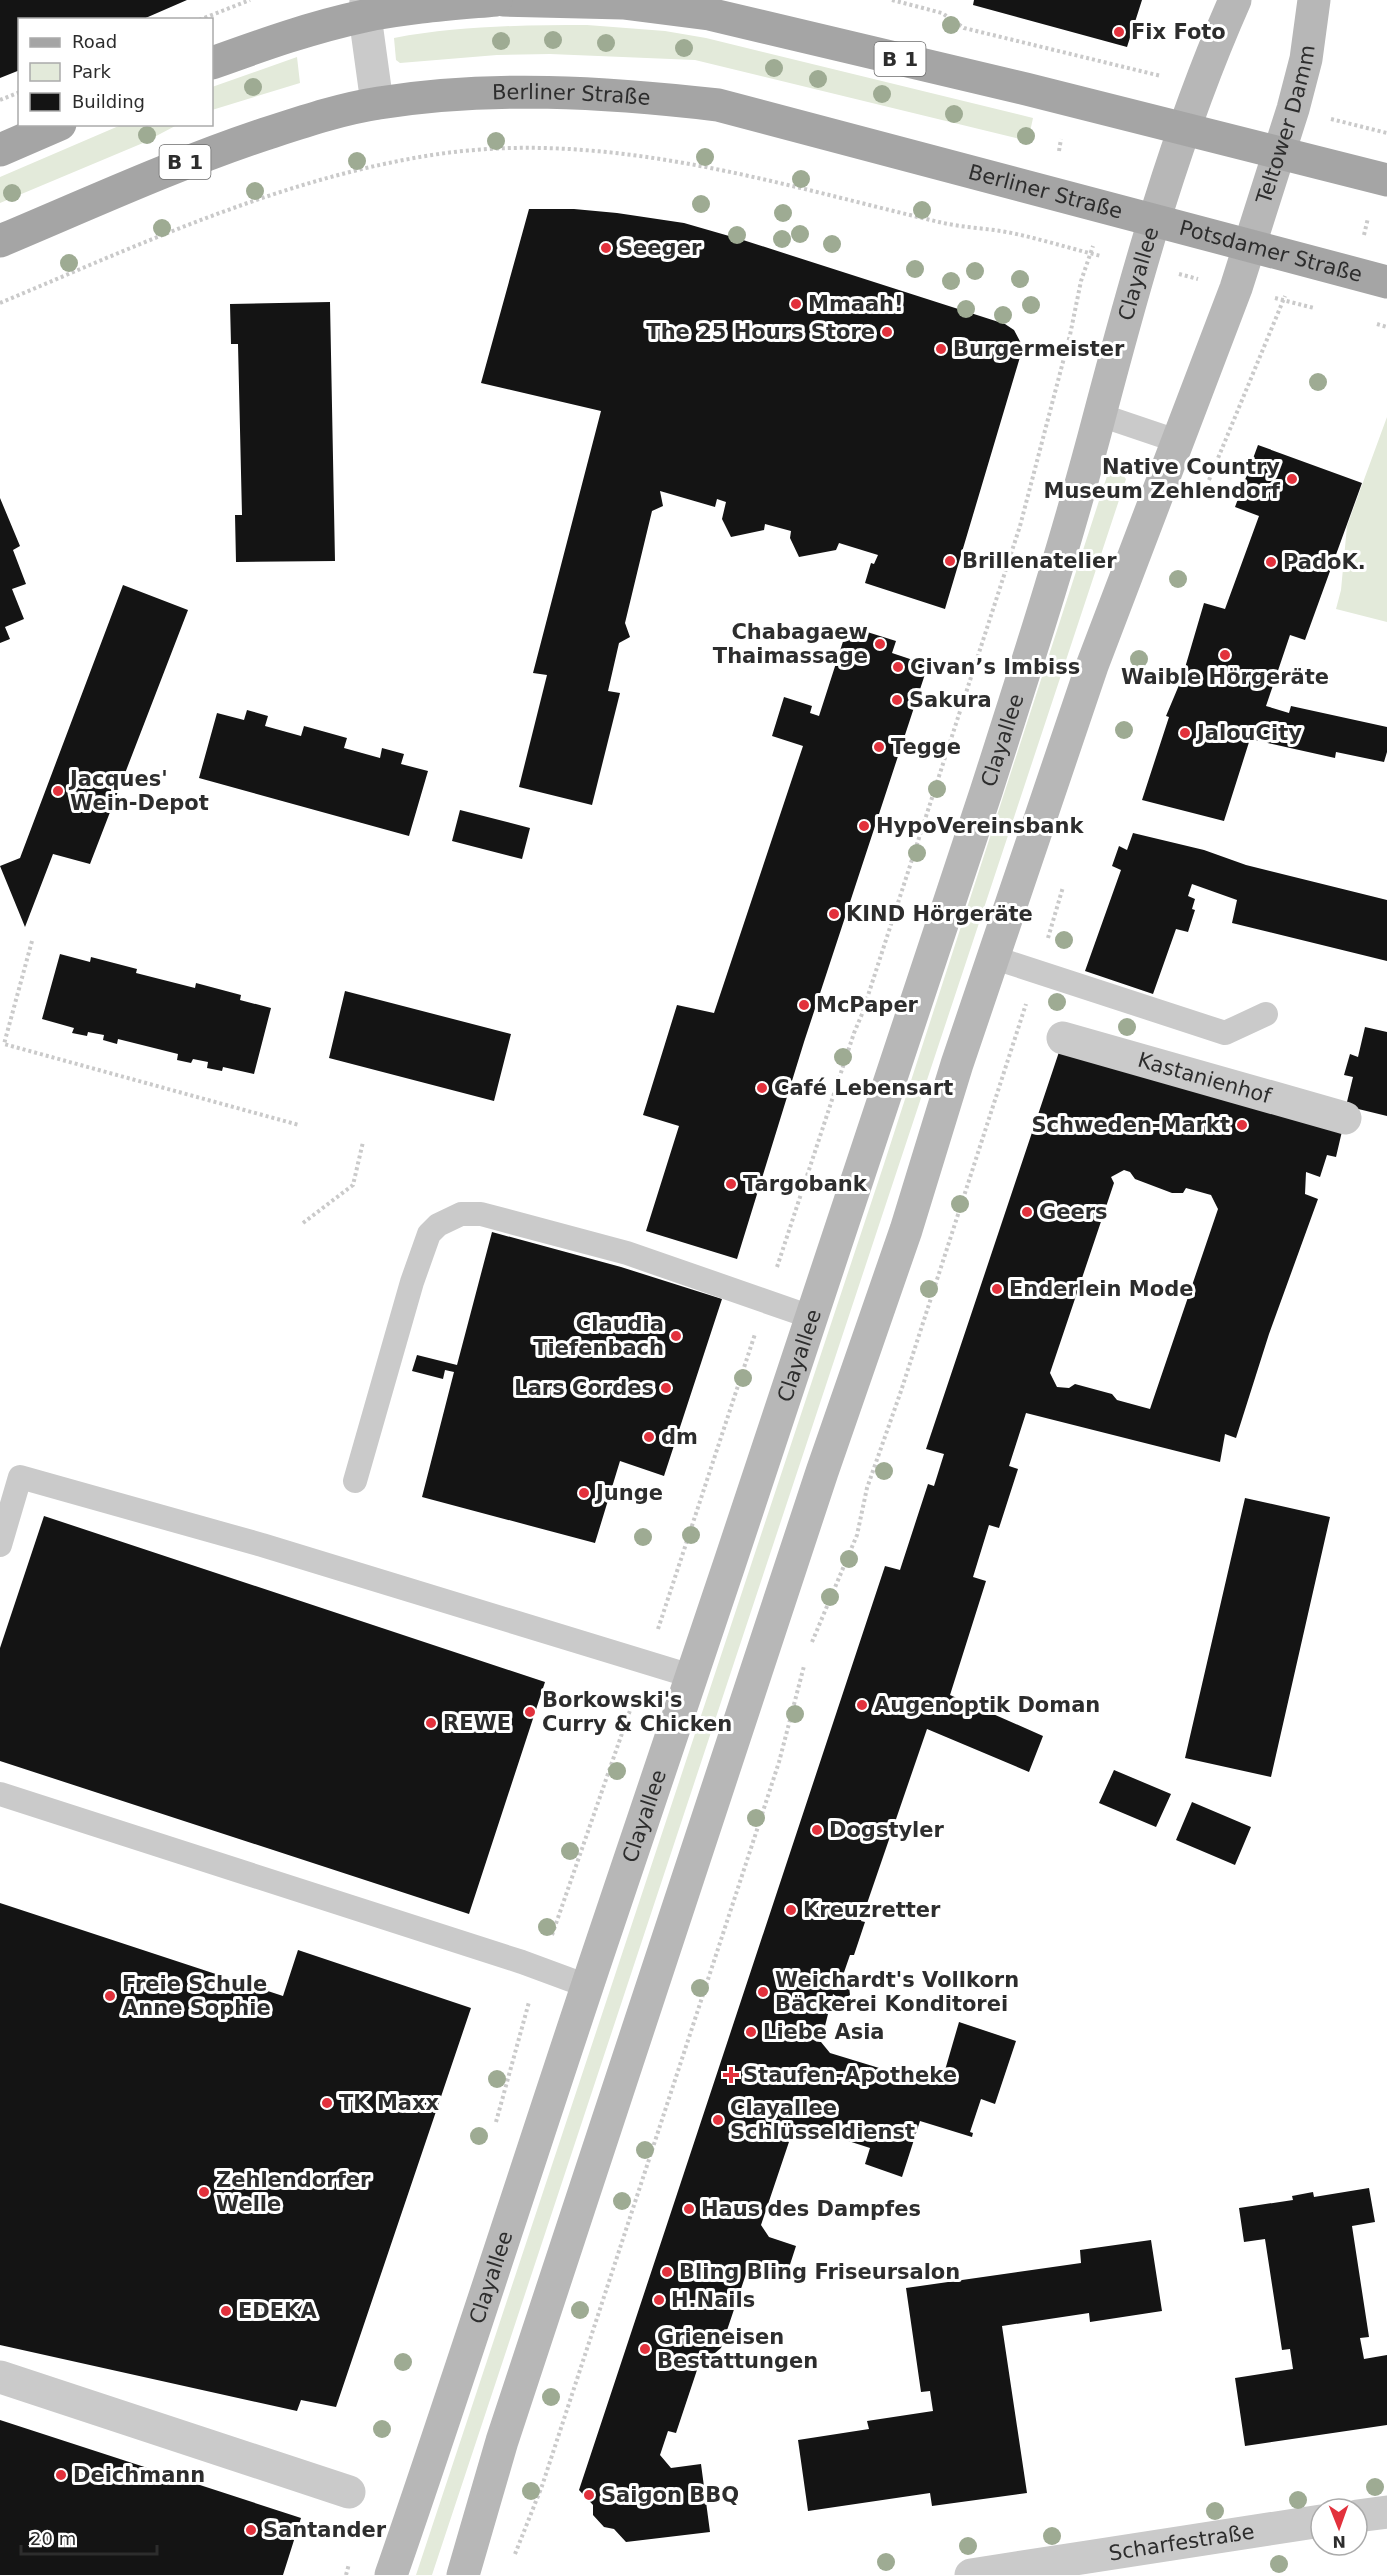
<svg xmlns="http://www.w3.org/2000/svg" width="1387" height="2575" viewBox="0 0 1387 2575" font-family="'DejaVu Sans',sans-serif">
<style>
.green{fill:#e3eada}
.building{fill:#141414;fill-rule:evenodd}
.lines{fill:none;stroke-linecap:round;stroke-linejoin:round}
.path{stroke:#cacaca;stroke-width:4;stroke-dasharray:3 3;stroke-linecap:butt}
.lane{stroke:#cacaca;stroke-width:24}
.street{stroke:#cacaca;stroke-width:33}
.secondary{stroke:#b7b7b7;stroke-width:33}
.primary{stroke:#a5a5a5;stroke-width:33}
.tree{fill:#9eab93}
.poi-dot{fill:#e2313c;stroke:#fff;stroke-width:2}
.labels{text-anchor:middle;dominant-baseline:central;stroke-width:6;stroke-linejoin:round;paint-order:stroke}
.shield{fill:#fff;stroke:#6c6c6c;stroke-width:1.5}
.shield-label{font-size:20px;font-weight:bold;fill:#2d2d2d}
.poi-label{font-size:21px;font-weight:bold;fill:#2d2d2d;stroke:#fff;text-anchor:start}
.street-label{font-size:21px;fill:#2d2d2d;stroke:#fff}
</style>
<rect width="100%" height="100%" fill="#fff"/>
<path class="green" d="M587 25 665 31 706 38 1033 118 1028 141 695 60 550 54 497 55 400 63 396 60 394 38C458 26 523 25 587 25Z
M297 57 300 83 212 110V87Z
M121 125H177L143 143 0 203V177Z
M1387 417V622L1336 609 1341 590 1347 526Z
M1120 472 1126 479 432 2575H416L884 1164 1108 473Z"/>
<path class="building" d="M0 0H187L141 20H20V70L0 78Z
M974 0H1142L1127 47 973 5Z
M529 209H574L617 213 684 223 743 240 1005 324 1014 330 1023 347 945 609 865 583 871 563 874 564 878 555 839 543 836 550 799 557 790 538 791 531 765 524 764 530 731 537 722 519 726 502 717 499 715 507 660 491 663 506 652 511 625 623 630 637 619 643 608 691 620 693 592 805 519 787 547 675 533 673 601 411 481 383Z
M330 302 335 561 236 562 235 515H242L238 344H231L230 304Z
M1258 445 1362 483 1305 640 1290 635 1266 706 1289 713 1291 706 1387 727V752L1384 762 1336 752 1335 758 1250 739 1224 821 1142 800 1169 717 1166 716 1182 678 1204 603 1225 609 1259 516 1235 507Z
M0 498 20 546 13 550 26 584 12 589 24 619 5 627 10 639 0 643Z
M123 585 188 610 90 864 53 854 25 927 0 866 20 858Z
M848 626 896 641 892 653 928 665 804 1042 737 1259 646 1231 679 1126 643 1115 677 1005 714 1013 803 746 772 736 784 697 812 706 810 713 819 716Z
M247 710 268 716 265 726 301 736 304 726 347 738 344 748 380 758 382 748 404 754 401 764 428 771 409 836 199 778 217 713 244 720Z
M460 810 530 828 522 859 452 841Z
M1133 833 1204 850 1246 865 1387 900V961L1232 923 1237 900 1192 884 1188 896 1195 899 1192 909 1195 910 1188 932 1176 929 1153 994 1085 971 1121 870 1112 866 1119 846 1127 850Z
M60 954 90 962 91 957 137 969 136 973 195 988 196 983 241 995 240 1000 271 1008 254 1074 223 1067 222 1071 207 1068 208 1062 193 1059 191 1063 177 1060 178 1054 118 1039 117 1044 103 1040 104 1035 88 1032 87 1036 72 1033 74 1028 42 1019Z
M345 991 511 1034 494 1101 329 1058Z
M1365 1027 1387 1032V1116L1346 1106 1353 1077 1344 1075 1350 1054 1358 1057Z
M1061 1046 1343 1127 1336 1157 1327 1155 1320 1177 1306 1172 1305 1194 1318 1199 1269 1334 1236 1438 1225 1434 1220 1462 1026 1413 1009 1466 1018 1469 999 1528 989 1525 973 1577 986 1581 950 1695 1043 1736 1029 1772 927 1729 861 1921 865 1922 854 1955H850L841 1981 849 1986 850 1995 842 2000 833 1994 821 2042 830 2053 925 2082 926 2079 941 2084 959 2022 1016 2041 995 2104 981 2099 970 2132 973 2133 972 2137 920 2121 902 2177 865 2164 870 2148 805 2127 792 2133 761 2225 769 2237 796 2246 785 2280 748 2268 721 2348 698 2367 676 2433 668 2431 660 2455 671 2468 701 2464 710 2532 626 2542 614 2529 604 2527 593 2515V2505L579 2490 885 1566 900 1570 928 1484 934 1486 944 1454 926 1449ZM1124 1170 1130 1172 1135 1179 1172 1193H1183L1186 1188 1211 1195 1218 1209 1150 1409 1117 1400 1112 1394 1075 1384 1069 1388 1057 1387 1050 1373 1114 1183 1111 1177Z
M492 1232 621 1267 722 1299 664 1476 620 1461 595 1543 422 1497 454 1372 445 1370 443 1379 412 1371 417 1355 457 1365Z
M1245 1498 1330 1517 1271 1777 1185 1758Z
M44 1516 545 1682 469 1914 0 1761V1648Z
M1114 1770 1171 1794 1156 1827 1099 1803Z
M1192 1802 1251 1827 1235 1865 1176 1840Z
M0 1903 283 1996 298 1950 471 2008 336 2407 301 2400 297 2411 0 2345Z
M1369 2188 1375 2222 1352 2226 1369 2337 1360 2338 1364 2359 1387 2355V2425L1245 2446 1235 2378 1293 2369 1290 2349 1282 2350 1265 2239 1244 2242 1239 2208 1293 2200 1292 2196 1313 2192 1314 2197Z
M1151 2240 1162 2311 1090 2322 1089 2313 1002 2326 1027 2493 932 2506 930 2493 808 2511 798 2440 869 2429 867 2421 933 2411 930 2391 921 2392 906 2288 1081 2263 1080 2250Z
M0 2420 301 2518 283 2575H0Z"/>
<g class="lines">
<path class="path" d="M892 0 942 13 964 28 1161 76
M199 20 250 0
M0 100 20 92
M1331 119 1387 133
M1059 151 1061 139
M1364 235 1368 218
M1179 274 1198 279
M1275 298 1314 308
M0 303C141 244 280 179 432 155 605 128 773 183 939 222 959 227 981 228 1001 231 1035 237 1068 248 1101 256
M1377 324 1387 327
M1209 480 1285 296
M1048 938 1063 887
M32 941 4 1044 299 1125
M303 1223 353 1185 363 1142
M777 1267 854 1033 862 1014 1020 526 1070 335 1081 281 1093 246
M658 1629 755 1334
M812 1642 857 1535 867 1488 901 1391 1026 1004
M552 1935 635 1696
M496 2122 529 2002
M515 2554 542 2486 753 1842 779 1762 804 1666
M346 2575 349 2564"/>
<path class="lane" d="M1100 415 1177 441
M995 958 1225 1033 1266 1014
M355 1481 412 1282 429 1234 438 1225 461 1214H481L627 1253 811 1317
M0 1545 20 1477 262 1545 691 1676
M0 1794 522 1962 587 1986"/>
<g class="street">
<path d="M366 0 365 16 377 103"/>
<path id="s1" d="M1063 1038 1345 1118"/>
<path d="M0 2377 349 2492"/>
<path d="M1357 2516 1387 2512"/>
<path id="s2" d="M971 2575 1321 2521"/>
</g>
<g class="secondary">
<path id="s3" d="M391 2575C464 2365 531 2153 602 1942 731 1559 861 1176 986 792 1026 667 1067 541 1100 414 1137 274 1176 133 1235 0"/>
<path id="s4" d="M463 2575 502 2441 822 1472 906 1230 957 1064 1092 666 1236 288 1293 109 1306 59 1314 0"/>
</g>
<g class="primary">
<path d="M503 0 623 3 709 14 1026 89 1387 180"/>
<path d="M212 63C262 45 312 27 364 16 408 7 452 4 496 0"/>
<path d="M0 150 60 124"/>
<path id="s5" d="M0 241C88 204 175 164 265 134 302 122 340 109 379 103 491 85 605 92 718 105L1387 282"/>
</g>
</g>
<g class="tree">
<circle cx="951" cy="25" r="9"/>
<circle cx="553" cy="40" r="9"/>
<circle cx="501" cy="41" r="9"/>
<circle cx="606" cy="43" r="9"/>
<circle cx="684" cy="48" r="9"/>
<circle cx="774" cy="68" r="9"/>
<circle cx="818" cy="79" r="9"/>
<circle cx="253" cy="87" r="9"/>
<circle cx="882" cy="94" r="9"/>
<circle cx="954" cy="114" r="9"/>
<circle cx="147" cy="135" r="9"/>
<circle cx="1026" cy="136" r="9"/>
<circle cx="496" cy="141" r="9"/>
<circle cx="705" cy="157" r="9"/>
<circle cx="357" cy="161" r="9"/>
<circle cx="801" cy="179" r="9"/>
<circle cx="255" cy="191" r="9"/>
<circle cx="12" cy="193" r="9"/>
<circle cx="701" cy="204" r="9"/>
<circle cx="922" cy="210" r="9"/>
<circle cx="783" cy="213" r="9"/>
<circle cx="162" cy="228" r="9"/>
<circle cx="800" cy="234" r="9"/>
<circle cx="737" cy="235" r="9"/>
<circle cx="782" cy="239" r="9"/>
<circle cx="832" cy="244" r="9"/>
<circle cx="69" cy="263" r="9"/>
<circle cx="915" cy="269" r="9"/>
<circle cx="975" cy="271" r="9"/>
<circle cx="1020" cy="279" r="9"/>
<circle cx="951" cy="281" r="9"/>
<circle cx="1031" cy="305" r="9"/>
<circle cx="966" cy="309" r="9"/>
<circle cx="1003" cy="315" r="9"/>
<circle cx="1318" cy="382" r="9"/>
<circle cx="1178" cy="579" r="9"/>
<circle cx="1139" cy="659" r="9"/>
<circle cx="1124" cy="730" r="9"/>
<circle cx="937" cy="789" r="9"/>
<circle cx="917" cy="853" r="9"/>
<circle cx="1064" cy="940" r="9"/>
<circle cx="1057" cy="1002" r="9"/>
<circle cx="1127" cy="1027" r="9"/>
<circle cx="843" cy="1057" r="9"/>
<circle cx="960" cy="1204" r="9"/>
<circle cx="929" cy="1289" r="9"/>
<circle cx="743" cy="1378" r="9"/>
<circle cx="884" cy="1471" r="9"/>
<circle cx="691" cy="1535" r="9"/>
<circle cx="643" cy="1537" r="9"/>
<circle cx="849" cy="1559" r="9"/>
<circle cx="830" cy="1597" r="9"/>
<circle cx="795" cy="1714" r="9"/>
<circle cx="617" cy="1771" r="9"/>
<circle cx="756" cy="1818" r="9"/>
<circle cx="570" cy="1851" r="9"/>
<circle cx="547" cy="1927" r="9"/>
<circle cx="700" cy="1988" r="9"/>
<circle cx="497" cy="2079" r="9"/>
<circle cx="479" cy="2136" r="9"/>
<circle cx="645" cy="2150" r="9"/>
<circle cx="622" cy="2201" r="9"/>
<circle cx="580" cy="2310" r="9"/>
<circle cx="403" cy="2362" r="9"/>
<circle cx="551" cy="2397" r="9"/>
<circle cx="382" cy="2429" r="9"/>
<circle cx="1375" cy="2487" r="9"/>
<circle cx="531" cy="2491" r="9"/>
<circle cx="1298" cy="2500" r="9"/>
<circle cx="1215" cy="2511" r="9"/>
<circle cx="1052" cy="2536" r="9"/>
<circle cx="968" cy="2546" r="9"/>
<circle cx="886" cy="2562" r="9"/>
<circle cx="1279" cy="2564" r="9"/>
</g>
<g class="poi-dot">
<circle cx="1119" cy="32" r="6"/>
<circle cx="606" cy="248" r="6"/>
<circle cx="796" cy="304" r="6"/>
<circle cx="887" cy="332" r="6"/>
<circle cx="941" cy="349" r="6"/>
<circle cx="1292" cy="479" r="6"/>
<circle cx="950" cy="561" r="6"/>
<circle cx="1271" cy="562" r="6"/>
<circle cx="880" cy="644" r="6"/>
<circle cx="1225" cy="655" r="6"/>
<circle cx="898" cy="667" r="6"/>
<circle cx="897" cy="700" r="6"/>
<circle cx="1185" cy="733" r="6"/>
<circle cx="879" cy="747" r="6"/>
<circle cx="58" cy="791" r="6"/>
<circle cx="864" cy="826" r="6"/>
<circle cx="834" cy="914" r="6"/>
<circle cx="804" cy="1005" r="6"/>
<circle cx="762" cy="1088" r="6"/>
<circle cx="1242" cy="1125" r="6"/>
<circle cx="731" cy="1184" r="6"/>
<circle cx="1027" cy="1212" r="6"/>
<circle cx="997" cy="1289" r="6"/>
<circle cx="676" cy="1336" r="6"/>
<circle cx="666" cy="1388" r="6"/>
<circle cx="649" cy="1437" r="6"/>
<circle cx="584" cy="1493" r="6"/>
<circle cx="862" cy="1705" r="6"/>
<circle cx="530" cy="1712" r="6"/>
<circle cx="431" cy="1723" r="6"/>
<circle cx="817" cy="1830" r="6"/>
<circle cx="791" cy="1910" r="6"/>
<circle cx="763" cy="1992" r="6"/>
<circle cx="110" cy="1996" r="6"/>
<circle cx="751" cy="2032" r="6"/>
<path d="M728 2066h6v6h6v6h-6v6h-6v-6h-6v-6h6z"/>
<circle cx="327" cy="2103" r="6"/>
<circle cx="718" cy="2120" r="6"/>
<circle cx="204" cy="2192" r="6"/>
<circle cx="689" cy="2209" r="6"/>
<circle cx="667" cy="2272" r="6"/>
<circle cx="659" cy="2300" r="6"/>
<circle cx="226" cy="2311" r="6"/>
<circle cx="645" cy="2349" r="6"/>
<circle cx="61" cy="2475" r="6"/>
<circle cx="589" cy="2495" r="6"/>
<circle cx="251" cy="2530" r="6"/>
</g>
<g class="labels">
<g class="shield">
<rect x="874.5" y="42" width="51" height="34" rx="4.5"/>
<rect x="159.5" y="145" width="51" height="34" rx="4.5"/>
</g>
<g class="shield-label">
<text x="900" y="59">B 1</text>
<text x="185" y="162">B 1</text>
</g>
<g class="poi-label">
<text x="1131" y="32">Fix Foto</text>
<text x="618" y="248">Seeger</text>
<text x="808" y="304">Mmaah!</text>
<text x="875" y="332" text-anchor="end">The 25 Hours Store</text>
<text x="953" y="349">Burgermeister</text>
<text x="1280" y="467" text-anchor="end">Native Country<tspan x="1280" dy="24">Museum Zehlendorf</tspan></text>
<text x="962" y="561">Brillenatelier</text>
<text x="1283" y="562">PadoK.</text>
<text x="868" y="632" text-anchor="end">Chabagaew<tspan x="868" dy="24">Thaimassage</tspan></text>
<text x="910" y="667">Civan’s Imbiss</text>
<text x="1225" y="677" text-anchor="middle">Waible Hörgeräte</text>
<text x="909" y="700">Sakura</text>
<text x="1197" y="733">JalouCity</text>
<text x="891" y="747">Tegge</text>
<text x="70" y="779">Jacques'<tspan x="70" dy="24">Wein-Depot</tspan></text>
<text x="876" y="826">HypoVereinsbank</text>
<text x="846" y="914">KIND Hörgeräte</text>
<text x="816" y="1005">McPaper</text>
<text x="774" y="1088">Café Lebensart</text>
<text x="1230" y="1125" text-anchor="end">Schweden-Markt</text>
<text x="743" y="1184">Targobank</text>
<text x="1039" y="1212">Geers</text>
<text x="1009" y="1289">Enderlein Mode</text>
<text x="664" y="1324" text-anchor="end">Claudia<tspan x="664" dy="24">Tiefenbach</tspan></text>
<text x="654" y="1388" text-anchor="end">Lars Cordes</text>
<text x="661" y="1437">dm</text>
<text x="596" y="1493">Junge</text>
<text x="542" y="1700">Borkowski's<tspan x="542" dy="24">Curry &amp; Chicken</tspan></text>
<text x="874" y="1705">Augenoptik Doman</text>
<text x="443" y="1723">REWE</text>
<text x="829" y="1830">Dogstyler</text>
<text x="803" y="1910">Kreuzretter</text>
<text x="775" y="1980">Weichardt's Vollkorn<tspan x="775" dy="24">Bäckerei Konditorei</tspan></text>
<text x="122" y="1984">Freie Schule<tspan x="122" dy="24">Anne Sophie</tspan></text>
<text x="763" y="2032">Liebe Asia</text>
<text x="743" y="2075">Staufen-Apotheke</text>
<text x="339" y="2103">TK Maxx</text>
<text x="730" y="2108">Clayallee<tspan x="730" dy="24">Schlüsseldienst</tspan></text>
<text x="216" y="2180">Zehlendorfer<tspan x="216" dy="24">Welle</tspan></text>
<text x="701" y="2209">Haus des Dampfes</text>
<text x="679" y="2272">Bling Bling Friseursalon</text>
<text x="671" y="2300">H.Nails</text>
<text x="238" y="2311">EDEKA</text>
<text x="657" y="2337">Grieneisen<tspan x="657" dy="24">Bestattungen</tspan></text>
<text x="73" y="2475">Deichmann</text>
<text x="601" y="2495">Saigon BBQ</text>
<text x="263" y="2530">Santander</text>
</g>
<g class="street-label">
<text stroke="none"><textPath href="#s5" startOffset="597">Berliner Straße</textPath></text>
<text stroke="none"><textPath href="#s4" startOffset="2586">Teltower Damm</textPath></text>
<text stroke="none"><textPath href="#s5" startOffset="1083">Berliner Straße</textPath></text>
<text stroke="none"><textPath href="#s5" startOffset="1316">Potsdamer Straße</textPath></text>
<text stroke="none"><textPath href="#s3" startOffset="2420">Clayallee</textPath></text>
<text stroke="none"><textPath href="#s3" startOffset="1934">Clayallee</textPath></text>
<text stroke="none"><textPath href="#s1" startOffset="147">Kastanienhof</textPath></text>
<text stroke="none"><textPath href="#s3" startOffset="1286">Clayallee</textPath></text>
<text stroke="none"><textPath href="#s3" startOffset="800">Clayallee</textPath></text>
<text stroke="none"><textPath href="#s3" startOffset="314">Clayallee</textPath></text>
<text stroke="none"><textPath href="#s2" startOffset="213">Scharfestraße</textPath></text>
</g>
</g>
<rect x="18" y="18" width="195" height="108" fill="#ffffff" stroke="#ababab" stroke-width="1.5"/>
<rect x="30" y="38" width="30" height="9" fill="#a5a5a5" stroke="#ababab" stroke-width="1.5"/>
<text x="72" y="48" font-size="18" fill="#2d2d2d">Road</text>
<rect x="30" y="63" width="30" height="18" fill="#e3eada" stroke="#ababab" stroke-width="1.5"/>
<text x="72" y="78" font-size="18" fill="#2d2d2d">Park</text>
<rect x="30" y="93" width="30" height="18" fill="#141414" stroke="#ababab" stroke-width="1.5"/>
<text x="72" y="108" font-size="18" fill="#2d2d2d">Building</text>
<g transform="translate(1339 2527) rotate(179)"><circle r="28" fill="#ffffff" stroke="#ababab" stroke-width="1.5"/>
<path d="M0-4.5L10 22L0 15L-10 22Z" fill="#e2313c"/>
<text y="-9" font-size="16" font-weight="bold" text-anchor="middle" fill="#2d2d2d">N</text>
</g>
<path d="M21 2545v9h136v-9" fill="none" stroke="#2d2d2d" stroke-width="3"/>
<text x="30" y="2545" font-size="18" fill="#2d2d2d" stroke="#ffffff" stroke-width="4.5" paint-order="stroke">20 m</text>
</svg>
